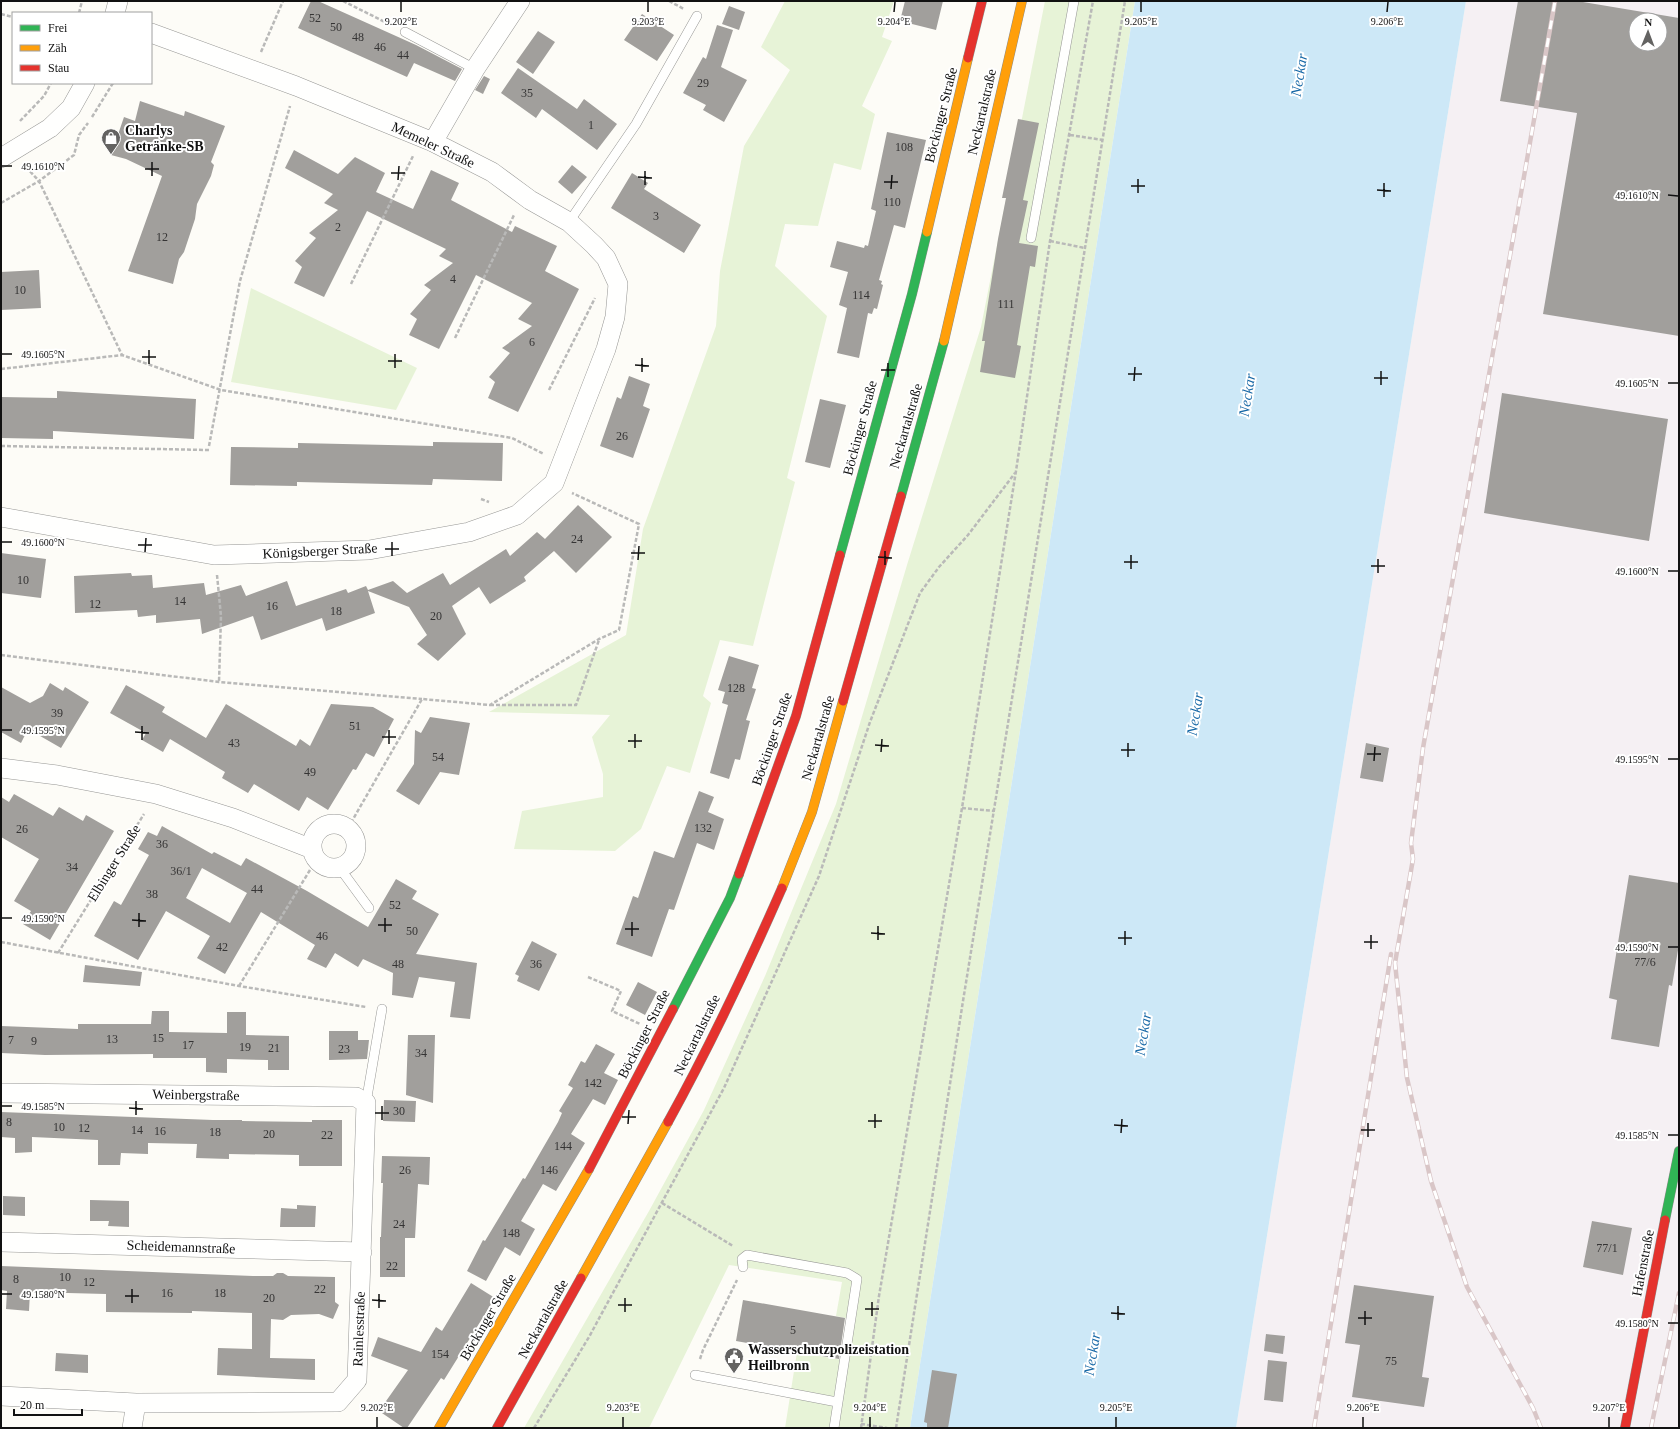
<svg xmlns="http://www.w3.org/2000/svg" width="1680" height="1429" viewBox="0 0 1680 1429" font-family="'Times New Roman',serif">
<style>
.industrial{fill:#f5f0f3;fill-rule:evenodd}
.green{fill:#e7f3d7}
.water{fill:#cde8f7}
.building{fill:#a19f9c;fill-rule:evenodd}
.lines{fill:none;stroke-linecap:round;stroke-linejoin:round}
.lane-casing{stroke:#979795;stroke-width:10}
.street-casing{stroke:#979795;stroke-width:20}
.fast-casing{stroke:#8e8d8b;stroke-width:10}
.slow-casing{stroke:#8e8d8b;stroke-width:10}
.jam-casing{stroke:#8e8d8b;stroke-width:10}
.path{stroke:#b9b9b8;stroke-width:2.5;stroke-dasharray:4 2;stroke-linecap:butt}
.lane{stroke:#fffffe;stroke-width:9}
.street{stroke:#fffffe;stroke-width:19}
.fast{stroke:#30b455;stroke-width:9}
.slow{stroke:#ff9f0a;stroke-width:9}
.jam{stroke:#e5322d;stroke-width:9}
.rail-casing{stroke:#d9c6c7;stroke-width:4.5}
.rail{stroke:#fff;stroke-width:3;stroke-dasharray:9;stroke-linecap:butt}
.ticks{fill:none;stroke:#111;stroke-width:1.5}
.labels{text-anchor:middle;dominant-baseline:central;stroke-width:4;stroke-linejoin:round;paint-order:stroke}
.number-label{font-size:12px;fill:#353434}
.street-label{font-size:14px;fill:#111;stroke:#fff}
.poi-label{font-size:14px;font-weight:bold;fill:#111;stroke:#fff;text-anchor:start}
.water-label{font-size:15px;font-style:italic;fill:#1768a6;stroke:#fff}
.ticks-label{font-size:10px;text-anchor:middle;fill:#111;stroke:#fff;stroke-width:4;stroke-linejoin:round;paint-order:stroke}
</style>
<rect width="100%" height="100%" fill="#fdfcf7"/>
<path class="industrial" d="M1466 1H1679V1428H1236ZM1636 20H1660V44H1636Z"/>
<path class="green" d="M785 1H894L882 37 892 41 862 106 875 114 861 170 834 163 818 226 785 224 775 266 827 316 787 478 795 482 753 646 720 640 703 696 711 703 690 773 667 766 641 829 615 851 514 849 522 811 603 797V774L592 737 610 715 489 712 626 635 643 529 716 326 720 271 744 146 790 70 761 47Z
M1045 1H1135L910 1428H785L797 1352 842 1360 850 1319 836 1316 842 1282 729 1265 649 1428H524L649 1211 704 1110 765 976 836 804 907 565 981 327Z
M251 288 417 368 396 410 231 382Z"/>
<path class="water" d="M1135 1H1466L1236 1428H910Z"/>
<path class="building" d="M311 1H318L416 45 462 69 455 81 414 63 407 77 340 47 298 28Z
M905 1H943L936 30 900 21Z
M1518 1H1577L1679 18V336L1543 314 1577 113 1500 101ZM1636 20H1660V44H1636Z
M729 6 745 12 739 30 722 24Z
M642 14 674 35 657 61 624 40Z
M717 25 733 30 721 67 747 80 724 122 703 110 706 105 683 93 703 57 706 59Z
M538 31 555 42 533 74 516 62Z
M518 68 577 109 584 99 617 124 597 150 542 109 536 118 501 93Z
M484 76 490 79 483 94 475 90Z
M140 101 184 116 185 111 225 126 211 162 214 165 211 176 197 204 195 219 184 252 179 259 173 284 128 271 162 176 126 159 111 155 124 117 135 121Z
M1018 119 1039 123 1023 200 1028 201 1019 243 1038 246 1035 267 1030 266 1017 345 1021 346 1015 378 980 372 985 341H982L998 239 1006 198H1002Z
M887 132 926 140 905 228 894 225 879 280 882 281 881 284 883 285 877 309 874 308 872 314 868 313 859 358 837 353 847 308 839 305 848 272 830 267 837 241 864 248 865 245 868 246 876 211 871 209Z
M294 150 338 174 355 157 385 173 376 192 413 209 431 170 459 183 451 200 512 232 515 226 557 246 545 271 579 289 518 412 488 398 495 382 489 377 510 353 502 348 532 326 518 319 532 303 476 275 439 349 409 335 417 319 410 314 431 290 424 285 453 263 439 256 446 249 367 211 324 297 294 283 302 267 295 261 316 238 309 233 338 210 324 203 333 194 285 168Z
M572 165 587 177 572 194 558 182Z
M632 173 648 183 644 189 701 225 684 253 611 208Z
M39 270 41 308 1 310V272Z
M629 376 650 384 643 406 650 409 633 458 600 446 617 397 621 399Z
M57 391 196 399 194 439 53 431V439L1 438V397L57 398Z
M1502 393 1668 419 1649 541 1484 513Z
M820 399 846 405 830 468 805 462Z
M433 442 503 443 502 481 433 479 432 485 297 482V486L230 485 231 447 298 448V443L433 446Z
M578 505 612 537 576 573 554 551 524 577 526 581 490 604 479 587 452 606 466 634 438 661 417 644 427 635 409 607 368 591 375 613 326 631 322 618 261 640 253 616 202 634 200 619 156 623V615L138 617 137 610 75 613 74 576 131 573 132 576 152 575 153 588 204 583 206 595 241 585 246 596 287 581 296 606 346 589 348 593 366 586 368 590 393 581 407 593 443 573 450 585 506 549 510 556 537 532 545 539Z
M1 553 46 559 41 598 1 593Z
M729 656 759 665 752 688 756 689 746 720 750 721 740 760 735 759 729 779 710 773 728 705 722 703 725 692 718 690Z
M50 683 63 691 65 687 89 702 61 748 28 729 21 743 1 732V687L30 703 43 696Z
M126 685 165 707 162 712 206 738 226 704 296 746 300 739 310 746 331 704 373 707 394 719 374 757 366 753 356 770 353 769 328 810 307 797 299 811 254 784 248 793 222 778 225 772 170 739 163 752 142 740 146 733 110 713Z
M430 717 470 723 459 775 440 772 419 805 396 791 414 764 415 730 421 733Z
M1366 743 1389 748 1383 782 1360 778Z
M699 791 714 797 708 812 724 819 714 850 697 843 674 910 669 909 652 957 616 944 633 896 638 898 654 851 674 858Z
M14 794 53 816 59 807 83 821 86 815 114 831 50 940 23 924 31 911 14 901 39 859 1 837V797L9 802Z
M162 826 212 854 214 852 241 866 246 858 307 891 368 927 396 879 417 891 412 899 439 914 416 954 477 963 470 1019 450 1017 455 982 419 977 413 998 392 995 393 973 363 959 358 967 335 953 326 968 307 959 315 945 261 912 225 974 197 958 210 936 166 911 138 960 94 936 114 901 121 905 149 855 138 849 148 832 157 836ZM202 868 247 893 230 923 186 898Z
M1629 875 1679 883V944L1672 986 1669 985 1659 1047 1611 1039 1617 1000 1609 998Z
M532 941 557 954 539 991 517 981 519 976 515 974Z
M85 965 142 972 140 986 83 982Z
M638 982 657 992 645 1015 626 1005Z
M152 1011H169V1032L227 1033V1012H246V1035L289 1036V1070H268V1060L227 1059V1073L206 1072V1058H153V1054L45 1055 1 1053V1026L78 1029V1024H151Z
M329 1031H358V1040H369L367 1059 329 1060Z
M408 1035H435L433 1103 406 1095Z
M596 1044 615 1054 604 1073 618 1080 605 1105 593 1099 571 1134 585 1143 556 1191 543 1184 521 1221 535 1229 520 1256 505 1247 486 1281 467 1271 483 1240 485 1241 523 1178 525 1179 558 1122 562 1113 559 1111 573 1088 568 1085 581 1061 585 1063Z
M384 1100 416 1101 415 1122 383 1121Z
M1 1112 213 1120H242V1121L312 1122V1120H342V1166H299V1155L229 1154V1159L196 1158 197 1144 148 1143V1154L121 1153 120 1165H98V1140L32 1137V1152L15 1153V1138L1 1137Z
M382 1156 430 1157 429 1185 418 1184 415 1238H405V1277H380V1237H381L383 1183H381Z
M3 1196 25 1197V1216L3 1215Z
M90 1200 129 1201V1227L108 1226 109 1221H90Z
M297 1205 316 1206 315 1227H280L281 1208 297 1209Z
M1592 1221 1632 1228 1623 1275 1583 1267Z
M1 1266 253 1276H273L277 1273H283L288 1276 335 1277V1302L339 1305 333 1319 319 1314 291 1315 283 1320 271 1319 270 1358 315 1359V1380L217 1375 218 1348 252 1349V1313L192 1311V1313L106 1312V1294L30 1292 29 1311 6 1309 7 1291 1 1290Z
M471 1283 495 1298 444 1380 441 1378 407 1428H404L379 1411 408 1370 371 1356 378 1337 421 1352 436 1327 442 1331Z
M1354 1285 1434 1296 1422 1377 1429 1378 1424 1407 1352 1397 1360 1345 1345 1343Z
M743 1300 845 1318 839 1359 736 1341Z
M1266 1334 1285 1336 1283 1354 1264 1351Z
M56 1353 88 1355V1373L55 1371Z
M1268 1360 1287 1362 1283 1402 1264 1400Z
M932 1370 957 1374 948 1428H927V1423L924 1422Z"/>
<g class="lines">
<g class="lane-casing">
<path id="lane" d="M405 32 475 69
M569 222 636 124 697 16
M1031 238 1074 1
M339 867 369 908
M366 1103 382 1009
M743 1267 742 1259 747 1255 847 1273 857 1279 834 1428
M695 1375 837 1402"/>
</g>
<g class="street-casing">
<path id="street" d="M115 13 118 1
M433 142 475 69 520 1
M1 158 50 128 71 108 85 83
M1 517 214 555 369 550 469 532 517 515 554 483 606 349 615 317 618 284 606 258 594 245 569 222 530 200 492 172 433 142 296 86 151 33
M1 768 57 775 156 794 233 818 312 849
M312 846a22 22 0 1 1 44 0a22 22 0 1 1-44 0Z
M1 1093 356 1097 366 1103 357 1380 338 1402 136 1403 1 1396
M1 1242 362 1252
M132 1428 136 1403"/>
</g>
<g class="fast-casing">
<path id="fast" d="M901 496 944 341
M840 555 912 294 927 232
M673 1009 730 898 739 874
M1665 1220 1679 1151"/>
</g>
<g class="slow-casing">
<path id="slow" d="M927 232 968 58
M944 341 1022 1
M782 888 812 812 843 701
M581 1278 668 1122
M439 1428 589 1169"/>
</g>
<g class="jam-casing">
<path id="jam" d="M968 58 982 1
M843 701 901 496
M739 874 796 716 840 555
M668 1122C710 1046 747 968 782 888
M589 1169 673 1009
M497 1428 581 1278
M1625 1428 1665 1220"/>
</g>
<path class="path" d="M343 1 391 25
M669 1 684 9
M79 13 82 1
M1 14 13 17
M261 52 283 1
M92 117 113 83
M20 121 44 96 51 83
M1070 135 1103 140
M26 167 39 181 122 355
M1 203 39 181 74 155 79 135 88 123
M1050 241 1085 248
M351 284 413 156
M455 338 514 215
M1 369 122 355 221 390 512 438 544 454
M549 390 595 298
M1 446 209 450
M209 446 240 281 290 106
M481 499 489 502
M217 575 221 616 219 682
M1 655 219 682 422 699
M490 705H576L599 640
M962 808 994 811
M348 828 422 699 490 705 599 639 619 630 639 524 572 493
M1 942 239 986 366 1007
M58 953 144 814
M588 977 621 991 612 1011 640 1024
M239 986 310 870
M662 1203 733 1246
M700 1359 703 1350 737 1280
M854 1404 863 1406
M861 1424 887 1428
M534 1428 589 1337 724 1088 819 876 870 722 920 593 939 567 968 535 1015 473
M861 1428 879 1296 962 808 1016 471 1050 241 1093 1
M896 1428 963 1001 1125 1"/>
<use href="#lane" class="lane"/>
<use href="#street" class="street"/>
<use href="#fast" class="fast"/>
<use href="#slow" class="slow"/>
<use href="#jam" class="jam"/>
<g class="rail-casing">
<path id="rail" d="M1314 1428 1391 954
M1541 1428 1533 1408 1467 1287 1431 1181 1407 1078 1395 963 1413 859 1411 843 1423 748 1555 1
M1651 1428 1679 1293"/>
</g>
<use href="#rail" class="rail"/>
</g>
<path class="ticks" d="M401 12V2M648 12V2M894 12 895 2M1141 12V2M1387 12 1388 2M2 166H12M145 169H159M391 173H405M152 176V162M638 177 652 178M398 180 399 166M884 182H898M645 185V171M1131 186H1145M891 189 892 175M1377 190 1391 191M1138 193V179M1668 195 1678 196M1384 197V183M2 354H12M142 357H156M388 361H402M149 364V350M635 365 649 366M395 368V354M881 370H895M642 372V358M1128 374H1142M888 377V363M1374 378H1388M1134 381 1135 367M1668 383H1678M1381 385V371M2 542H12M138 545H152M385 549H399M145 552 146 538M631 553H645M392 556V542M878 557 892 558M638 560 639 546M1124 562H1138M885 565V551M1371 566H1385M1131 569V555M1668 571H1678M1378 573V559M2 730H12M135 732 149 733M382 737H396M142 740V726M628 741H642M389 744V730M875 745 889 746M635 748V734M1121 750H1135M881 752 882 739M1367 754H1381M1128 757V743M1668 759H1678M1374 761 1375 747M2 918H12M132 920 146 921M378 925H392M139 927V913M625 929H639M385 932V918M871 933 885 934M632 936V922M1118 938H1132M878 940V926M1364 942H1378M1125 945V931M1668 947H1678M1371 949V935M2 1106H12M129 1108 143 1109M375 1113H389M136 1115V1101M622 1117H636M382 1120V1106M868 1121H882M628 1124 629 1110M1114 1125 1128 1126M875 1128V1114M1361 1130H1375M1121 1133 1122 1119M1668 1135H1678M1368 1137V1123M2 1294H12M125 1296H139M372 1300 386 1301M132 1303V1289M618 1305H632M379 1308V1294M865 1309H879M625 1312V1298M1111 1313 1125 1314M872 1316V1302M1358 1318H1372M1118 1320V1306M1668 1323H1678M1365 1325V1311M377 1427V1417M623 1427V1417M870 1427V1417M1116 1427V1417M1363 1427V1417M1609 1427V1417"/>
<defs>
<g id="shop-pin" transform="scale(1)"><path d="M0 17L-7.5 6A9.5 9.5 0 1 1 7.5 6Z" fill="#646362" stroke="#fff"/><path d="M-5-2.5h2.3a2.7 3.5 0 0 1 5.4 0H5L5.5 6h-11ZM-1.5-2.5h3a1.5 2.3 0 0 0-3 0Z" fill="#fff"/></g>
<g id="civic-pin" transform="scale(1)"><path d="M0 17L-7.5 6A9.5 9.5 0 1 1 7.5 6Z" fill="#646362" stroke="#fff"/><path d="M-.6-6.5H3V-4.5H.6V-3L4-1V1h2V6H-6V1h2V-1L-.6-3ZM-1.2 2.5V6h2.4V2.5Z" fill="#fff"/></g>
</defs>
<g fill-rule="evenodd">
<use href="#shop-pin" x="111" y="138"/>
<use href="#civic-pin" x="734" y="1357"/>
</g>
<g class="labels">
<g class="number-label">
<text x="315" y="18">52</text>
<text x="336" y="27">50</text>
<text x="358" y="37">48</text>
<text x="380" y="47">46</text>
<text x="403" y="55">44</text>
<text x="703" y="83">29</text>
<text x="527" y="93">35</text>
<text x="591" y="125">1</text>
<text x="904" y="147">108</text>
<text x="892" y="202">110</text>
<text x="656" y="216">3</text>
<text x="338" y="227">2</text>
<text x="162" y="237">12</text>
<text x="453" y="279">4</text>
<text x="20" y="290">10</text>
<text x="861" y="295">114</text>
<text x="1006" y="304">111</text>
<text x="532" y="342">6</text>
<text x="622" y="436">26</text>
<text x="577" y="539">24</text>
<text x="23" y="580">10</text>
<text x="180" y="601">14</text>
<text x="95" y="604">12</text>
<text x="272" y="606">16</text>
<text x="336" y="611">18</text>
<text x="436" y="616">20</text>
<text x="736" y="688">128</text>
<text x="57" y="713">39</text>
<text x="355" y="726">51</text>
<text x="234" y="743">43</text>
<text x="438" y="757">54</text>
<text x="310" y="772">49</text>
<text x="703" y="828">132</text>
<text x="22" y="829">26</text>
<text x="162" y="844">36</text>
<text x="72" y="867">34</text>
<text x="181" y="871">36/1</text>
<text x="257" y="889">44</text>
<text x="152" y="894">38</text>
<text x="395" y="905">52</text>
<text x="412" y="931">50</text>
<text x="322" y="936">46</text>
<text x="222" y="947">42</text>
<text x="1645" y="962">77/6</text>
<text x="398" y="964">48</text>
<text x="536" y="964">36</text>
<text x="158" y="1038">15</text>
<text x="112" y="1039">13</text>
<text x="11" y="1040">7</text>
<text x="34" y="1041">9</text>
<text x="188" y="1045">17</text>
<text x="245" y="1047">19</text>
<text x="274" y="1048">21</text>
<text x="344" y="1049">23</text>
<text x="421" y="1053">34</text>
<text x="593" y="1083">142</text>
<text x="399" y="1111">30</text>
<text x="9" y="1122">8</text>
<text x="59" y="1127">10</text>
<text x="84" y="1128">12</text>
<text x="137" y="1130">14</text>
<text x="160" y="1131">16</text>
<text x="215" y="1132">18</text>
<text x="269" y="1134">20</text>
<text x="327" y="1135">22</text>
<text x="563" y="1146">144</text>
<text x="405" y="1170">26</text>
<text x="549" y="1170">146</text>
<text x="399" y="1224">24</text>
<text x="511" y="1233">148</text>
<text x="1607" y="1248">77/1</text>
<text x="392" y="1266">22</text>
<text x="65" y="1277">10</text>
<text x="16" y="1279">8</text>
<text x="89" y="1282">12</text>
<text x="320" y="1289">22</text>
<text x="167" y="1293">16</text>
<text x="220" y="1293">18</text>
<text x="269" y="1298">20</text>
<text x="793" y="1330">5</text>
<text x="440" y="1354">154</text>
<text x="1391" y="1361">75</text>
</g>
<g class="street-label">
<text transform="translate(982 112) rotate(-77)">Neckartalstraße</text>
<text transform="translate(941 115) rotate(-76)">Böckinger Straße</text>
<text transform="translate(433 145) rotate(25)">Memeler Straße</text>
<text transform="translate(906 426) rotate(-74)">Neckartalstraße</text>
<text transform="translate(860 428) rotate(-75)">Böckinger Straße</text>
<text transform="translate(320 551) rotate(-3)">Königsberger Straße</text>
<text transform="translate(818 738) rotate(-74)">Neckartalstraße</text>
<text transform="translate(772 739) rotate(-71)">Böckinger Straße</text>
<text transform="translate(114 863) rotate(-58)">Elbinger Straße</text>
<text transform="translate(644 1034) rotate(-63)">Böckinger Straße</text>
<text transform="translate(697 1035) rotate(-64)">Neckartalstraße</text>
<text transform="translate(196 1095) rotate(1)">Weinbergstraße</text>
<text transform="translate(181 1247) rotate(2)">Scheidemannstraße</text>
<text transform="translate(1643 1263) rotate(-79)">Hafenstraße</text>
<text transform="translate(488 1317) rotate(-60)">Böckinger Straße</text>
<text transform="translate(543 1319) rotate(-61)">Neckartalstraße</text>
<text transform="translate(359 1329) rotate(-88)">Rainlesstraße</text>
</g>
<g class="poi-label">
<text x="125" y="130">Charlys<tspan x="125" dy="16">Getränke-SB</tspan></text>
<text x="748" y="1349">Wasserschutzpolizeistation<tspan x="748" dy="16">Heilbronn</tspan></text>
</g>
<g class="water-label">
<text transform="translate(1299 75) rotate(-81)">Neckar</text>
<text transform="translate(1247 395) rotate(-81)">Neckar</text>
<text transform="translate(1195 714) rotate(-81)">Neckar</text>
<text transform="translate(1143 1034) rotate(-81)">Neckar</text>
<text transform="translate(1092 1354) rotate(-81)">Neckar</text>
</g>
</g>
<g class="ticks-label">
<text x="401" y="25">9.202°E</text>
<text x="648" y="25">9.203°E</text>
<text x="894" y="25">9.204°E</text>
<text x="1141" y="25">9.205°E</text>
<text x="1387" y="25">9.206°E</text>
<text x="43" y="170">49.1610°N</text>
<text x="1637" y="199">49.1610°N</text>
<text x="43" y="358">49.1605°N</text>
<text x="1637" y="387">49.1605°N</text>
<text x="43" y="546">49.1600°N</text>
<text x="1637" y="575">49.1600°N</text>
<text x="43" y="734">49.1595°N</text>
<text x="1637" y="763">49.1595°N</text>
<text x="43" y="922">49.1590°N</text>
<text x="1637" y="951">49.1590°N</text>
<text x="43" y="1110">49.1585°N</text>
<text x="1637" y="1139">49.1585°N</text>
<text x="43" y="1298">49.1580°N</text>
<text x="1637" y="1327">49.1580°N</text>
<text x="377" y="1411">9.202°E</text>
<text x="623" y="1411">9.203°E</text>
<text x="870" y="1411">9.204°E</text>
<text x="1116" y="1411">9.205°E</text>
<text x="1363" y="1411">9.206°E</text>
<text x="1609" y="1411">9.207°E</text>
</g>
<rect width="1680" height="1429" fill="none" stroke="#111111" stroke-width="4"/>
<rect x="12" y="12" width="140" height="72" fill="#ffffff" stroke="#a0a0a0"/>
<rect x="20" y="25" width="20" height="6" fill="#30b455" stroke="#a0a0a0"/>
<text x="48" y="32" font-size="12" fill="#111111">Frei</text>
<rect x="20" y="45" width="20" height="6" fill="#ff9f0a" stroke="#a0a0a0"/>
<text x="48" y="52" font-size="12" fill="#111111">Zäh</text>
<rect x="20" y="65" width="20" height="6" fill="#e5322d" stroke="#a0a0a0"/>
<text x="48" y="72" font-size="12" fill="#111111">Stau</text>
<g transform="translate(1648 32) rotate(1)"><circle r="19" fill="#ffffff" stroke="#a0a0a0"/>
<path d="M0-3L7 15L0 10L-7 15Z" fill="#646362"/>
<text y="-6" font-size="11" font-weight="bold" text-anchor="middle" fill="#111111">N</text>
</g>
<path d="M14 1409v6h68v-6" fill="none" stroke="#111111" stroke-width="2"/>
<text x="20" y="1409" font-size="12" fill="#111111" stroke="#ffffff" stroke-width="3" paint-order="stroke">20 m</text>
</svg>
